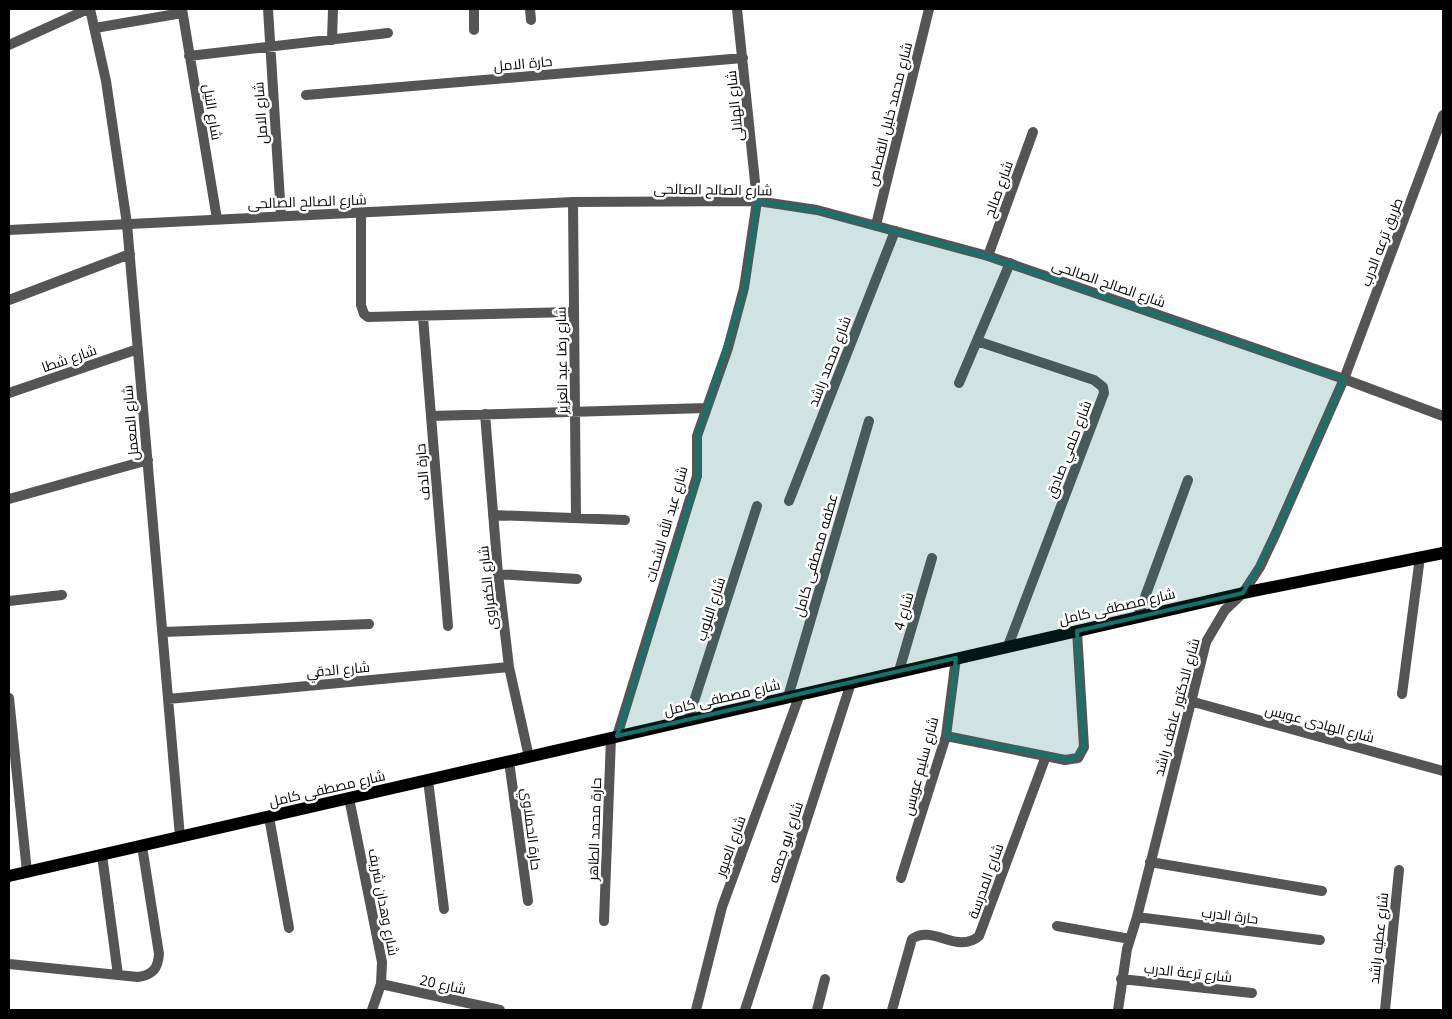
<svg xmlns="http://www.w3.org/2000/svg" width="1452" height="1019" viewBox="0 0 1452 1019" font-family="'Open Sans',Cairo,sans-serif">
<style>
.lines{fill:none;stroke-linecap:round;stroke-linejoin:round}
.minor{stroke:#555;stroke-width:10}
.tertiary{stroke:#555;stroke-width:10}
.primary{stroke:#000;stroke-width:12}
.marked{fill:#0f766e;fill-opacity:0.2;stroke:#0f766e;stroke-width:4;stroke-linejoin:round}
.labels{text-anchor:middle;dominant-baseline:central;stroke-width:5;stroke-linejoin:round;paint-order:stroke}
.street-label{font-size:14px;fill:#000;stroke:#fff}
</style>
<rect width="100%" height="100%" fill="#fff"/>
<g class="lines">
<path class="minor" d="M90 9 106 81 127 224 180 837
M182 9 217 219
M268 9 281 216
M474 9V30
M530 9 531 20
M95 28 182 13
M332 40 333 9
M9 45 88 9
M189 56 388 33
M306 95 743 58
M573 202 576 518
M361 213V305L364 314 368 317 574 312
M876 225 929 9
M988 256 1033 132
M9 300 130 254
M423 317 448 626
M977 341 1094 380 1103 387 1104 393 1008 646
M959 383 1010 263
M9 393 138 349
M485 414 498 574 509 667 529 757
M431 416 707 408
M9 499 148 460
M789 501 895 231
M493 515 625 520
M498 574 577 579
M9 601 62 595
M1138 616 1188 480
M163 632 369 624
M899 671 932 558
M1402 694 1420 557
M788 697 869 421
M9 698 27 872
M168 699 509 667
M1190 701 1443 771
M688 720 757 506
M617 736 697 476V436L728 348 744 288 757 201 737 9
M946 736 1065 760 1078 758 1084 747 1077 631
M509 761 528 901
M428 780 444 909
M349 798 382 962 381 984 372 1010
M269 817 289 928
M102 855 118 975
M1150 862 1322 891
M901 878 946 736 956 658
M1137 917 1320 940
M604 921 611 738
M1057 926 1130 939
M9 964 138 977C153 975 158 968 159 954L142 846
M1121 979 1252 993
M381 984 500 1010
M696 1010 722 907 800 694
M745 1010 851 683
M817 1010 825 979
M892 1010 912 939C933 924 957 955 979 936L1046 756
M1118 1010 1127 949 1137 917 1206 642 1225 610 1243 593 1260 567 1276 533 1344 379 1443 115
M1385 1010 1399 870"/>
<path class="tertiary" d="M9 230 573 202 757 201 817 210 988 256 1344 379 1443 416"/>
<path class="primary" d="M9 876 1243 593 1443 553"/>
</g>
<path class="marked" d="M757 201 817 210 988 256 1344 379 1276 533 1243 593 1077 631 1084 747 1072 760 946 736 956 658 617 736 697 476V436L744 288Z"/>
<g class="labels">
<g class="street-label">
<text transform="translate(523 63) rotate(-5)">حارة الامل</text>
<text transform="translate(734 106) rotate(-96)">شارع الهلالى</text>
<text transform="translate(213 112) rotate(81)">شارع النيل</text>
<text transform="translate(260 113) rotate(-94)">شارع الامل</text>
<text transform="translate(889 114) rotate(-76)">شارع محمد خليل القصاص</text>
<text transform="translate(713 189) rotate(1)">شارع الصالح الصالحى</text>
<text transform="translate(998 189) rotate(-70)">شارع صالح</text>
<text transform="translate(307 201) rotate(-2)">شارع الصالح الصالحى</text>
<text transform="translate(1381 242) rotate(-69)">طريق ترعه الدرب</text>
<text transform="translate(1109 283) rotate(19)">شارع الصالح الصالحى</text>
<text transform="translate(69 358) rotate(-19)">شارع شطا</text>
<text transform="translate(561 360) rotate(-91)">شارع رضا عبد العزيز</text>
<text transform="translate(829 361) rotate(-69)">شارع محمد راشد</text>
<text transform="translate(130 423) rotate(-95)">شارع المعمل</text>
<text transform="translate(1068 449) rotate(-69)">شارع حلمي صادق</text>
<text transform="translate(422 472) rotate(-95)">حارة الدف</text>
<text transform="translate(666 524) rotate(-74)">شارع عبد الله الشحات</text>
<text transform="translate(815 555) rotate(-74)">عطفه مصطفى كامل</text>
<text transform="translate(487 588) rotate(-96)">شارع الكفراوى</text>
<text transform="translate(1117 606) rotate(-13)">شارع مصطفى كامل</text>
<text transform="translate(710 609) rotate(-72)">شارع البلوب</text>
<text transform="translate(903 611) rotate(-74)">شارع 4</text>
<text transform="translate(338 669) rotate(-5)">شارع الدقي</text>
<text transform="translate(722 697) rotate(-13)">شارع مصطفى كامل</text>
<text transform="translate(1176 707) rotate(-75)">شارع الدكتور عاطف راشد</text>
<text transform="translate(1320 723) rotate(15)">شارع الهادى عويس</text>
<text transform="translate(920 766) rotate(-75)">شارع سليم عويس</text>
<text transform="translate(327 788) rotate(-13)">شارع مصطفى كامل</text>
<text transform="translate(532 829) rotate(83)">حارة الحملاوي</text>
<text transform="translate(594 829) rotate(-88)">حارة محمد الطاهر</text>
<text transform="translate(785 842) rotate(-72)">شارع ابو جمعه</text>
<text transform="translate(730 846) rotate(-70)">شارع العبور</text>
<text transform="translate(985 881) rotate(-70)">شارع المدرسة</text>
<text transform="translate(384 902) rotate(79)">شارع وهدان شريف</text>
<text transform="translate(1230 915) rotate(7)">حارة الدرب</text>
<text transform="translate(1378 938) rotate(-84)">شارع عطيه راشد</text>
<text transform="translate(1188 972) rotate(6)">شارع ترعة الدرب</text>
<text transform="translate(443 984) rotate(12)">شارع 20</text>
</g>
</g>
<rect width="1452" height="1019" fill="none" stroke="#000000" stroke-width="20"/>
</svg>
